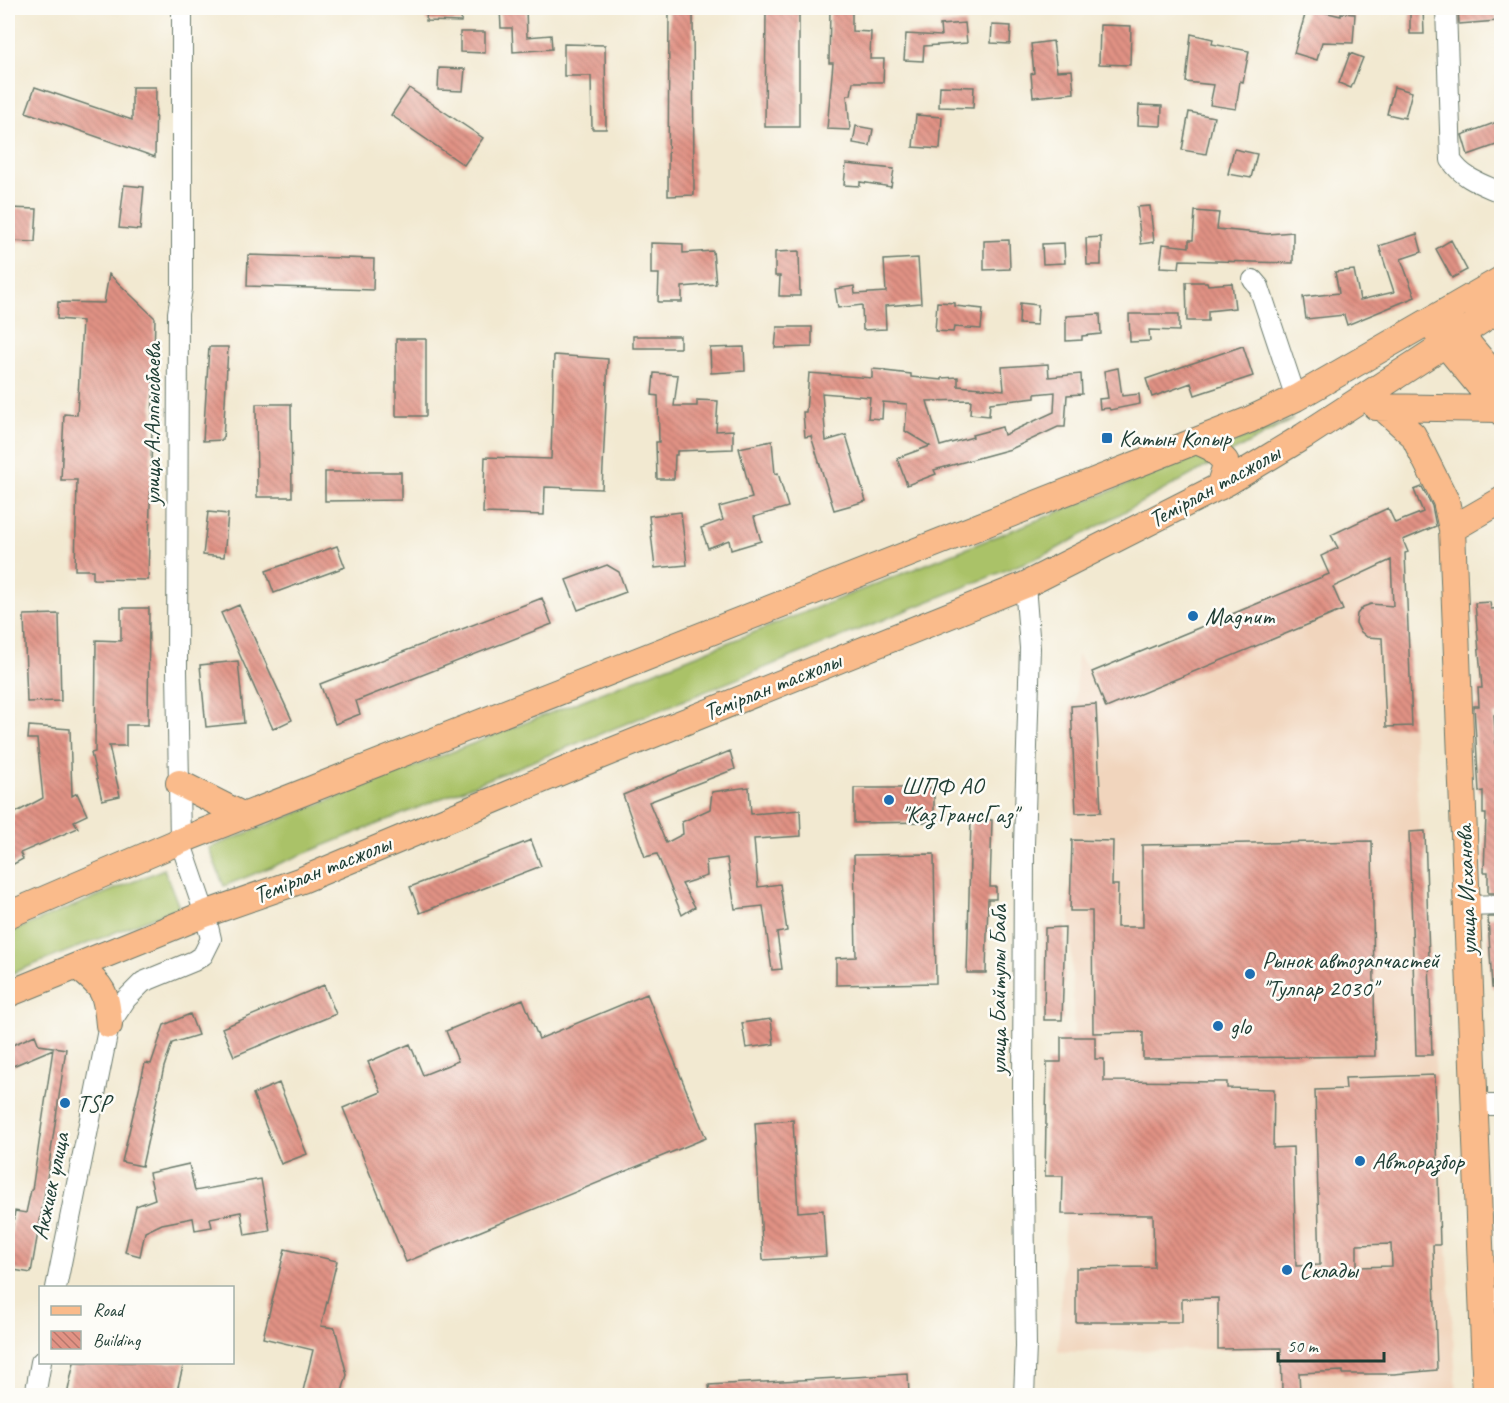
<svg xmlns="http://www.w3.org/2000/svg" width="1509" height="1403" viewBox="0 0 1509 1403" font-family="Caveat,sans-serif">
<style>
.built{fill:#f1d5bd}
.grass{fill:#aac267;stroke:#64804e;stroke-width:1.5}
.building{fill:url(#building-back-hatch);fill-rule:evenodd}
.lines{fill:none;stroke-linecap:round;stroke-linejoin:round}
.minor-casing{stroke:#69796b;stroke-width:22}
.major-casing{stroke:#69796b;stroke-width:28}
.minor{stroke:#fff;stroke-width:20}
.major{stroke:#fabb8b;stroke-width:26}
.poi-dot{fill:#1f6fb2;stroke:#fdfcf7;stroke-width:2}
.labels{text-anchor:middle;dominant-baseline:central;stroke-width:5;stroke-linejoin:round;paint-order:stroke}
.street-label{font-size:24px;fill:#1f3d34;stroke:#fdfcf7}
.poi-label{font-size:24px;fill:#1f3d34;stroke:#fdfcf7;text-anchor:start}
</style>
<defs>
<pattern id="building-back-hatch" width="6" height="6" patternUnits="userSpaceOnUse" patternTransform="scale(1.5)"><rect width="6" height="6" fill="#e19284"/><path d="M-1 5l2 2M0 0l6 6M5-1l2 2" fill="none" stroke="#b6786d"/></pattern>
</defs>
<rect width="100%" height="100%" fill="#fdfcf7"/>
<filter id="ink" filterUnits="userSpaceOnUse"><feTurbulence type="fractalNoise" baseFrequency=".0167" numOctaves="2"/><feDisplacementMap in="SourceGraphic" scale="12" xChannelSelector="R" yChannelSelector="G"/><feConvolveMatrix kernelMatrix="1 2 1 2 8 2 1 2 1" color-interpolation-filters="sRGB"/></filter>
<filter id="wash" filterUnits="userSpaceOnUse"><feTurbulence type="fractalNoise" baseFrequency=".008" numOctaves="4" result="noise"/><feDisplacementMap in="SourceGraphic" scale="24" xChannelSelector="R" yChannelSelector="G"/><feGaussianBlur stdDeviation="1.35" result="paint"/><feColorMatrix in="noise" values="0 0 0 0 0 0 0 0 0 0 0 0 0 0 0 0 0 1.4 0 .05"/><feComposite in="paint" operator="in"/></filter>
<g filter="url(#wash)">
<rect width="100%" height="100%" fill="#f2e9d1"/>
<path class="built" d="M1399 522 1457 1395H1276L1275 1348 1058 1352 1074 1037 1070 911 1077 655 1092 672 1328 574Z"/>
<path class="grass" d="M1293 419 1051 552 224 886 209 848Z
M164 869 179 907 8 975V933Z"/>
<g id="blocks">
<path class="building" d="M427 8H462L461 22 426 21Z
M500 8H526L527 37 551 35 552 49 513 52 512 28H501Z
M669 8H693L694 195 668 196Z
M766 8H799V127H765Z
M830 8H852V31L871 32 870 59H884L883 82H853L851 95H847L850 130 827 129 833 63H829Z
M1307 8 1341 16V13L1355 14 1353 43 1322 42 1317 60 1294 53Z
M1410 8H1423L1424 34H1410Z
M1458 8H1495L1497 21 1459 24Z
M965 23 967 43 924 46 923 61 904 60 906 34 941 36 940 25Z
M992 25 1011 26 1010 44 991 43Z
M1100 25 1131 26 1130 65 1099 64Z
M460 32H485V53L460 52Z
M1191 34 1213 39 1212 44 1249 51 1243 82 1240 81 1236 109 1210 105 1214 85 1186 82Z
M1053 41 1057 71 1072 70 1074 93 1033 97 1031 74 1034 73 1031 44Z
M564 44 605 45 606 129H592L591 76H564Z
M1350 53 1363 58 1351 88 1339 83Z
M439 68 465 69 463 91 438 90Z
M940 86 974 87 973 108 939 107Z
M35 87 132 120V87H156L155 157 26 112Z
M1394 87 1412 92 1405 118 1387 114Z
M409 88 483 138 464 165 391 115Z
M1139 105 1162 106 1161 126 1138 125Z
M1189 112 1214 117 1206 154 1182 150Z
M916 115 942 117 940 149 913 147Z
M1502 120V143L1468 155 1462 135Z
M856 126 873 129 870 146 853 143Z
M1234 149 1257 154 1251 178 1228 174Z
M846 164 894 169 891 187 860 182V186L844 185Z
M124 185 144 187 140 230 119 228Z
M1150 206 1154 242 1141 244 1137 207Z
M8 208 37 209 35 242 8 241Z
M1195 211 1219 213 1217 229 1268 234 1293 232V263L1180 260 1179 268 1160 267 1163 244 1189 247V240H1193Z
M1417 234 1422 252 1401 259 1415 297 1347 325 1344 315 1306 319 1303 297 1339 293 1335 272 1354 270 1360 300 1394 292 1379 246Z
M1101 237V265H1087L1086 238Z
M1009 240 1010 269 984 270V241Z
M1451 240 1467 270 1452 278 1436 249Z
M651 243 683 244V253L713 251 716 284 682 287V302H658L659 274H651Z
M1064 243 1065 263 1043 264 1042 244Z
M799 251 800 296H779L780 276H775V252Z
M248 255 374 259 373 290 247 286Z
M918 258 921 303 885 306 886 329 863 330 862 305 838 308 835 289 854 286 855 294 886 292 884 260Z
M109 274 155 318 148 580 93 579V570H75L77 480H61L64 414 77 415 82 321 57 319 58 302 104 303Z
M1186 282H1207L1208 285 1232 283 1235 308 1208 311V321H1187Z
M937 302 955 303V306L983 309 981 329 954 327 953 332 935 331Z
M1020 303 1038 305 1037 325 1019 324Z
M1100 314 1101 334 1082 336V340L1066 341V316Z
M1129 314H1179V331L1149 330 1150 341 1130 342Z
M777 327H812V347L775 348Z
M633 336H680V348H633Z
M396 339H426V416H396Z
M1243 346 1253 376 1195 395 1191 383 1152 397 1146 379Z
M209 347H228L223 440 203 441Z
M744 347 745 371 711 373 710 348Z
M554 355 608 359 602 489 545 487 544 515 483 513 485 457 551 459Z
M1048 364 1049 377 1081 374 1082 394 1067 395 1065 427H1058L1011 449 934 470 936 474 907 485 897 458 930 446 905 431 907 404 883 402 882 419 868 418 870 397 822 393 826 441 846 435 866 501 834 510 811 436 805 437 803 412H806L809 373 872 378V369L885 370V371L911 374V377L942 380V378L958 377V386L1004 390 1002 367ZM1055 392 1054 412 1004 435 1002 427 972 435 973 437 940 446 927 401 971 400 970 414 989 416 990 403 1035 398V394Z
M1118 368 1122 396 1139 394 1140 404 1110 410 1109 408 1100 409 1099 399 1108 398 1104 371Z
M654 373 678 375 674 406H697V400L718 401 716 431 733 430V449L677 451V455H675L674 479H657L656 442H659L658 396 652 395Z
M256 404H291L292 497H257Z
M772 441 775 474 778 473 788 507 754 517 761 541 731 550 729 540 708 548 701 528 723 520 719 507 752 498 739 448Z
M325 472H401V500L325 501Z
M1422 487 1432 506 1436 526 1403 540 1408 552 1405 553 1412 726 1386 727 1382 638 1367 637 1360 631 1356 623 1357 614 1363 607 1371 604 1393 606 1391 560 1333 587 1343 610 1106 708 1092 672 1329 574 1321 556 1338 548 1331 535 1388 508 1395 523 1423 512 1414 490Z
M208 512 228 514 224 557 203 555Z
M681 512 687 565 655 568 649 516Z
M337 546 345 567 274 593 266 571Z
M607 565 619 572 626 592 578 610 566 580Z
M542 598 552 624 356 701 360 714 335 724 320 684Z
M1490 602 1491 609 1502 608V714L1494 715 1497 758H1502L1500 824H1502V893H1488V872H1484L1486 814H1483V791L1479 792 1474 706H1479L1478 688H1482L1475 603Z
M239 605 292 720 273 729 221 613Z
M121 608H149L148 725H126V746H109L120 796 102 800 91 753 95 752 96 640 121 641Z
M59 614 61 701 27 702 24 615Z
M238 661 244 723 206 727 200 665Z
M1096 704 1101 812 1076 813 1071 706Z
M29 726 70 729 72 796 77 793 87 815 74 821 78 828 20 853 23 859 8 867V823L14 820 11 815 43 798 37 739H28Z
M730 751 735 769 649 802 666 843 683 834 682 822 710 809 712 792 749 787 751 814 800 810 801 836 754 839 758 887 780 884 787 931 777 933 782 969 772 970 763 906 735 909 727 858 706 861 707 876 682 884 695 907 682 915 657 854 645 857 623 795Z
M854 788H934V822L854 823Z
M971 819 992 820 990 887H996V899H988L986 973H967Z
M1425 831 1432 1055H1416L1409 832Z
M531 840 541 866 420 913 410 887Z
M1072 840 1113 841 1112 885H1118L1117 927H1143L1142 845 1372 841 1375 1056 1143 1059V1032L1093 1033 1092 911H1070Z
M934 854 936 983 836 985V958L856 957 854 855Z
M1488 917H1502V988H1492Z
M1065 927 1062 1020H1044L1045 928Z
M324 985 336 1014 234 1056 222 1028Z
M647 994 706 1138 406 1262 343 1108 381 1092 368 1062 410 1044 423 1075 458 1061 446 1031 523 999 539 1039Z
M190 1014 198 1035 172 1043 164 1067 142 1166 122 1162 145 1063 151 1064 164 1025Z
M771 1019 774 1044 746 1048 742 1023Z
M35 1035 39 1045 66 1049 45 1192 31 1273 8 1269V1253L15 1211 26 1213 31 1190H32L53 1049 8 1068V1047Z
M1061 1037H1095V1059H1104V1081L1227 1082V1088L1274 1089 1273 1148 1293 1147 1296 1266 1320 1265 1315 1090 1346 1089 1345 1078 1435 1075 1440 1245H1433L1437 1370 1394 1374H1343V1371L1299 1373 1300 1392H1282L1281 1348 1218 1349V1298L1182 1299V1322H1076V1268L1154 1267 1153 1215 1062 1214 1063 1176H1045L1047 1062H1061ZM1391 1244 1392 1266 1357 1267V1245Z
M279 1083 307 1154 281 1164 253 1094Z
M793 1120 798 1212 823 1210 826 1256 763 1260 755 1123Z
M189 1164 195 1191 261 1179 270 1231 245 1235 241 1212 210 1218 212 1227 195 1230 193 1218 162 1224 145 1232 140 1256 125 1252 136 1206 155 1199 149 1173Z
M285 1249 337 1261 321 1326 335 1328 347 1375 341 1395H302L313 1350 263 1338Z
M74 1362H184L176 1395H67Z
M908 1374 909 1395H710L709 1385Z"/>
</g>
</g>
<g filter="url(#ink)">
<use href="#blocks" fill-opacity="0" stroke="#69796b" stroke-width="1.5"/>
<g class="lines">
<g class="minor-casing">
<path id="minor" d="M1446 8 1451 160C1463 179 1482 184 1502 193
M1253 280 1259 287 1296 398
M1466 906 1502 905
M1474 1105H1502
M56 1288 109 1025 126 999 143 982 194 961 203 955 211 939 205 914 180 841 177 671 178 313 182 289V8
M1484 1298H1502
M35 1396 41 1362
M1024 1396 1026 1346 1023 1099 1024 845 1030 648 1025 585"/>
</g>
<g class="major-casing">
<path id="major" d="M1451 321 1460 334 1502 384
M1435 329 1445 344 1502 413
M1376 407 1498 409
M1382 407 1413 435 1446 501 1452 529 1486 1396
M1197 441 1212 448 1225 461V468L1219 487
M1452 529 1502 500
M179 783 244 816
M8 915 180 841 1249 420 1296 398 1502 279
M78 967C104 988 106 991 109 1025
M8 994 205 914 302 880 587 761 1025 585 1228 482 1304 436 1502 307"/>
</g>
<use href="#minor" class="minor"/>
<use href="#major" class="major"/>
</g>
</g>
<g class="poi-dot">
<rect x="1101" y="432" width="12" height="12" rx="3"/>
<circle cx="1193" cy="616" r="6"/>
<circle cx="889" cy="800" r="6"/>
<circle cx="1250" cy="974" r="6"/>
<circle cx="1218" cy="1026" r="6"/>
<circle cx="65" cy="1103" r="6"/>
<circle cx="1360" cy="1161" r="6"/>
<circle cx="1287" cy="1270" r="6"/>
</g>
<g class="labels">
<g class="street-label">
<text transform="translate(152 424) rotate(-90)">улица А.Алпысбаева</text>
<text transform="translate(1214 486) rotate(-29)">Темірлан тасжолы</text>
<text transform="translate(772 686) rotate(-22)">Темірлан тасжолы</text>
<text transform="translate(322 869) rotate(-22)">Темірлан тасжолы</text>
<text transform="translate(1466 890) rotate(-92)">улица Исханова</text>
<text transform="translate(998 990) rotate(-90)">улица Байтулы Баба</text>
<text transform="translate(50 1186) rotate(-78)">Акжиек улица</text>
</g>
<g class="poi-label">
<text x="1119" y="438">Катын Копыр</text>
<text x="1205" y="616">Magnum</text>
<text x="901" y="786">ШПФ АО<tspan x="901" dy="28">"КазТрансГаз"</tspan></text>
<text x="1262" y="960">Рынок автозапчастей<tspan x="1262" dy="28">"Тулпар 2030"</tspan></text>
<text x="1230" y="1026">glo</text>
<text x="77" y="1103">TSP</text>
<text x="1372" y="1161">Авторазбор</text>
<text x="1299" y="1270">Склады</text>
</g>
</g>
<rect width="1509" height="1403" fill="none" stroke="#fdfcf7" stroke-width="30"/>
<rect x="39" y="1286" width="195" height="78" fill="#fdfcf7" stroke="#a4b0a9" stroke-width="1.5"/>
<rect x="51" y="1306" width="30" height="9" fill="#fabb8b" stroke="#a4b0a9" stroke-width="1.5"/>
<text x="93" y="1316" font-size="18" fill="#1f3d34">Road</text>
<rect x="51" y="1331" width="30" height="18" fill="url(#building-back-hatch)" stroke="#a4b0a9" stroke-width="1.5"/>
<text x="93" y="1346" font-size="18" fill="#1f3d34">Building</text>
<path d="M1278 1352v9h106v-9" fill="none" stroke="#1f3d34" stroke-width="3"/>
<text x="1287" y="1352" font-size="18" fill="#1f3d34" stroke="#fdfcf7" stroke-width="4.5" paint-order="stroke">50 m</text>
</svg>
